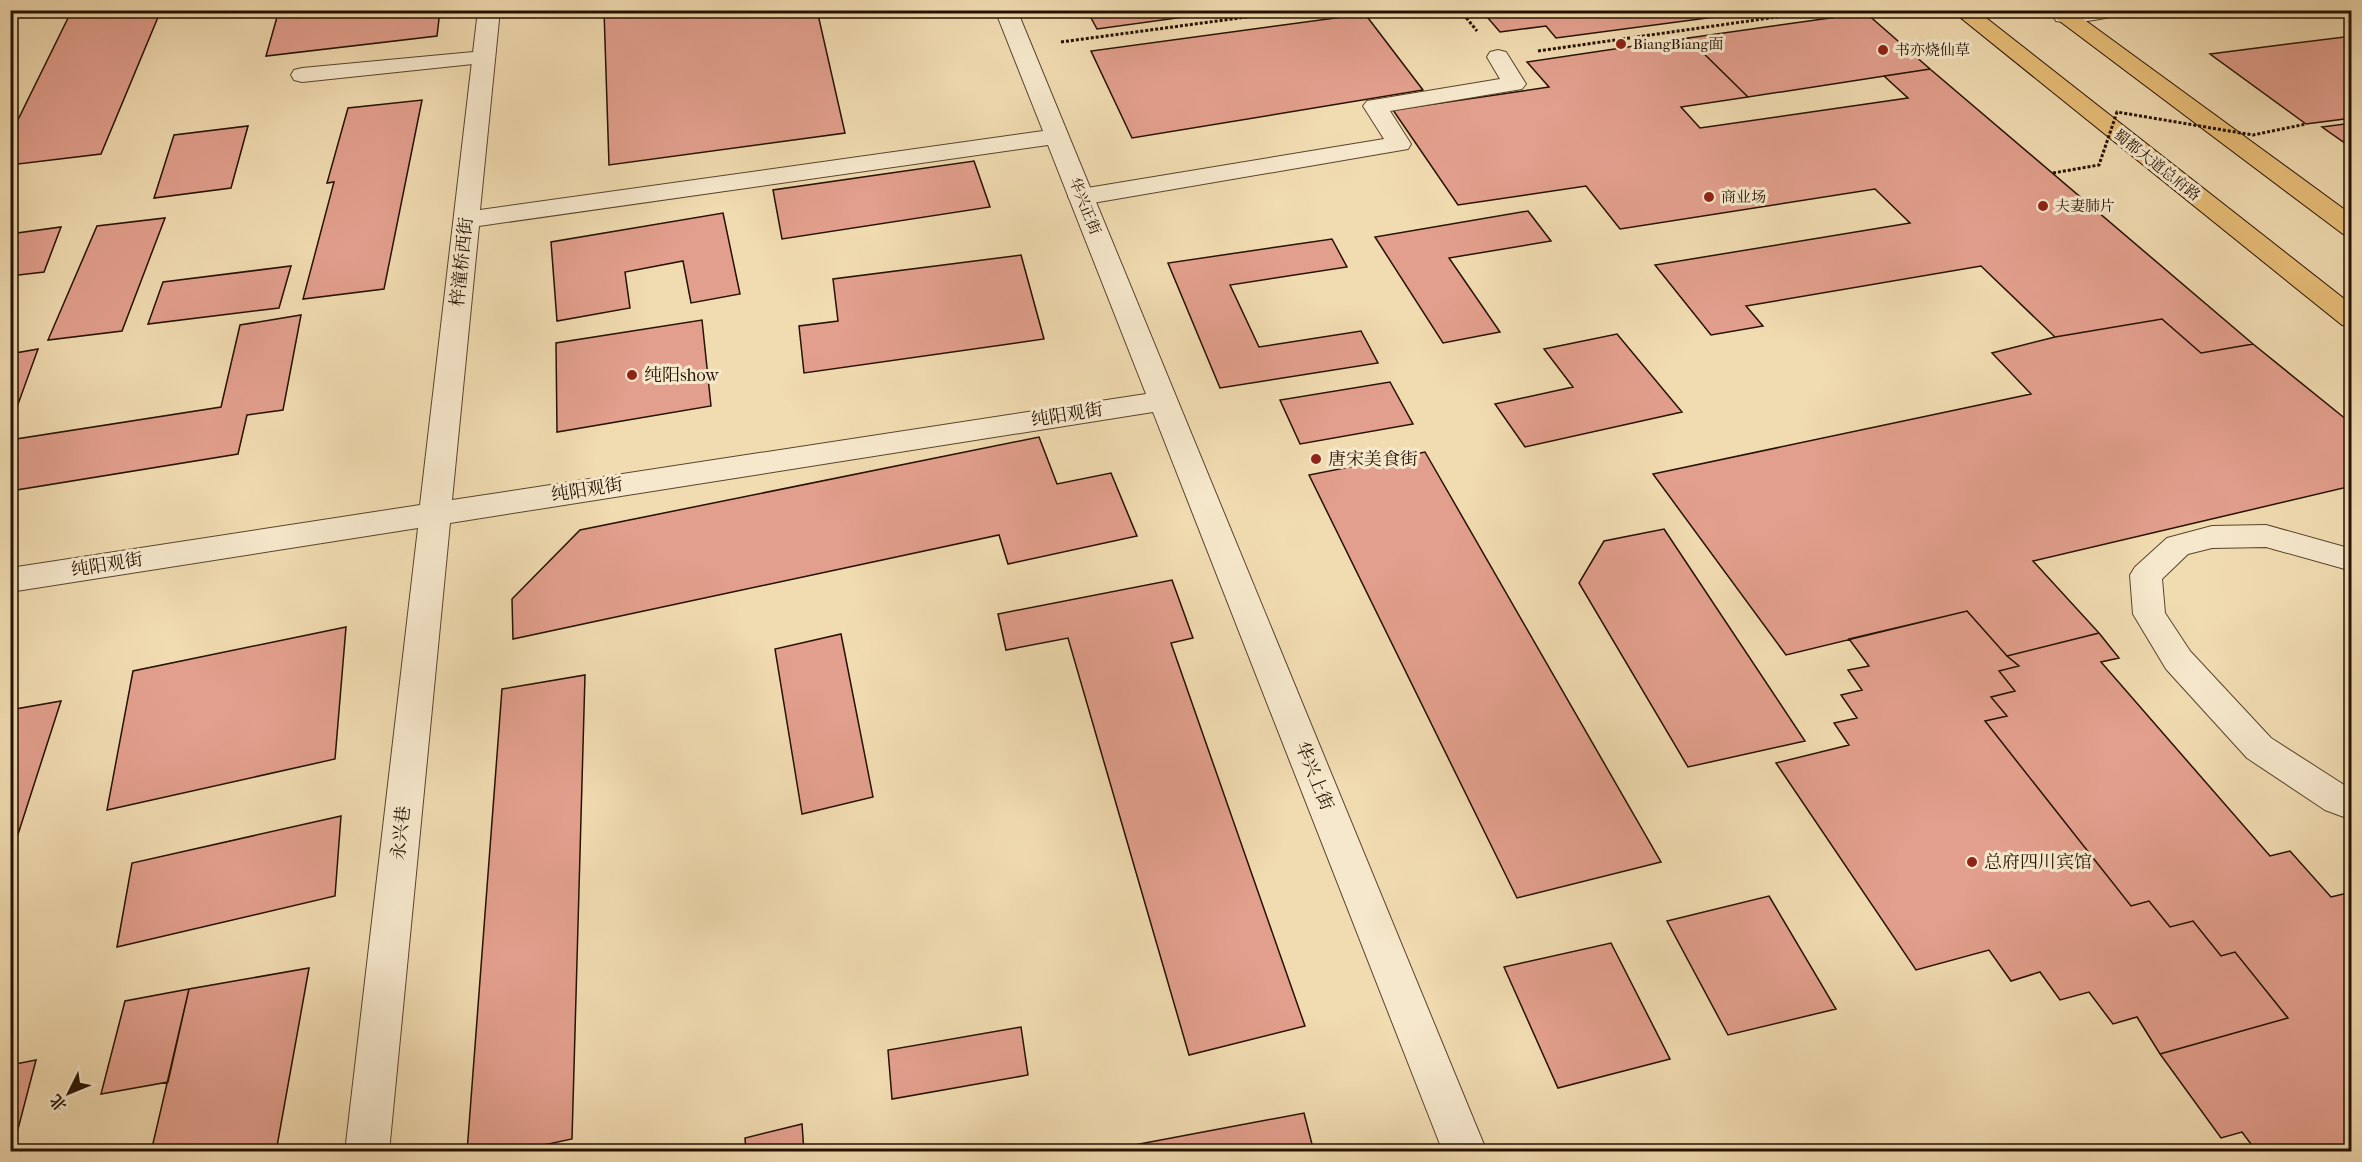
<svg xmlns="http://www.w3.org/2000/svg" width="2362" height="1162" viewBox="0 0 2362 1162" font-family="'IM FELL French Canon','Noto Serif SC',serif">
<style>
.building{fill:#e29f8d;stroke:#251100;stroke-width:1.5}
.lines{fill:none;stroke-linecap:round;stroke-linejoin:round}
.service-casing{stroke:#58442c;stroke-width:2}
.pedestrian-casing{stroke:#58442c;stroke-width:2}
.minor-casing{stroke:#58442c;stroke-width:2}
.primary-casing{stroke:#251100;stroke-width:2}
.path{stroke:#251100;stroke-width:3;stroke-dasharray:3 2;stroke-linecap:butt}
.service{fill:#f6e8cc;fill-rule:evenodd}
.pedestrian{fill:#f6e8cc;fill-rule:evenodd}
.minor{fill:#f6e8cc;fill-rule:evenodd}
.primary{fill:#e8be78;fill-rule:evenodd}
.path-bridge{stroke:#251100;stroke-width:3;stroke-dasharray:3 2;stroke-linecap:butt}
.poi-dot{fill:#8f2418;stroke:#f6e8cc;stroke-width:2}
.labels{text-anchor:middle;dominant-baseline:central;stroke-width:6;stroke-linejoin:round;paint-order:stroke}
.far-poi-label{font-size:15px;fill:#251100;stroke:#f6e8cc;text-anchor:start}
.far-street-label{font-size:15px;fill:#251100;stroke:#f6e8cc}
.street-label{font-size:18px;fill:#251100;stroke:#f6e8cc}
.poi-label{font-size:18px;fill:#251100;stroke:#f6e8cc;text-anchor:start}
</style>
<rect width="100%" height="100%" fill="#f1dbb1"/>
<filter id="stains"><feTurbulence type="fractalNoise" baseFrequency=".00333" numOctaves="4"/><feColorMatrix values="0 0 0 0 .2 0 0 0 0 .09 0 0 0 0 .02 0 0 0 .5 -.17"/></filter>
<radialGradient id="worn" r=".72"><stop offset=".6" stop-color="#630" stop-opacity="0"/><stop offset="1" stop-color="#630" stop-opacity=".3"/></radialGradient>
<path class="building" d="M72 10H161L101 154 10 165V136Z
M279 10H440L437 36 266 56Z
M604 10H817L845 133 609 165Z
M1096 10H1235L1097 29 1090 16Z
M1481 10H1768L1556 38 1546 26 1500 32Z
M1866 13 1930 69 1748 97 1688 38Z
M1365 14 1423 90 1132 138 1091 51Z
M2352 36V118L2306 124 2210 54Z
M1688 38 1748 97 1681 107 1700 128 1908 98 1884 76 1930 69 2253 344 2201 353 2162 319 2055 337 1981 266 1746 306 1763 326 1711 335 1655 265 1910 223 1875 189 1620 229 1586 186 1458 205 1393 110 1549 87 1527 62Z
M422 100 384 289 303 299 334 182 327 183 348 108Z
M2352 123V148L2322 127Z
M248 126 231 188 154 198 174 135Z
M974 161 990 207 782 239 773 190Z
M1528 211 1551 241 1449 258 1500 332 1443 343 1375 237Z
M723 213 740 294 691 303 683 261 625 272 630 308 557 321 551 242Z
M165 218 122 331 48 340 97 226Z
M61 227 44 272 10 276V234Z
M1332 239 1347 267 1230 285 1259 347 1361 331 1378 363 1220 388 1168 263Z
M1021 255 1044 339 804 373 799 326 838 321 833 279Z
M291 266 279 308 148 324 163 282Z
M301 315 283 410 247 415 238 454 10 491V440L221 407 240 325Z
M2162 319 2201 353 2253 344 2352 424V486L2033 561 2099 633 2007 656 1967 611 1786 655 1653 474 2031 394 1992 353 2055 337Z
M702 320 711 406 557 432 556 343Z
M1617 334 1682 412 1525 447 1495 404 1573 387 1544 349Z
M38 349 13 418 10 419V354Z
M1390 382 1413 424 1300 444 1280 400Z
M1039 437 1057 484 1111 473 1137 536 1008 564 999 535 513 639 512 599 580 530Z
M1425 452 1661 862 1517 898 1309 475Z
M1664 529 1805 741 1688 767 1579 583 1604 541Z
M1172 580 1193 638 1171 643 1305 1026 1189 1055 1068 638 1006 650 998 614Z
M1967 611 2007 656 2019 666 1999 671 2015 691 1991 697 2007 716 1985 721 2131 906 2149 901 2170 927 2193 921 2221 956 2235 952 2288 1018 2160 1054 2137 1017 2113 1024 2089 992 2060 1000 2040 972 2011 981 1989 950 1916 970 1776 763 1849 745 1834 723 1857 718 1841 695 1862 690 1848 670 1869 666 1849 639Z
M346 627 335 759 107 810 133 671Z
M2099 633 2119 658 2101 662 2270 856 2290 851 2331 897 2352 892V1152H2257L2242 1132 2221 1138 2160 1054 2288 1018 2235 952 2221 956 2193 921 2170 927 2149 901 2131 906 1985 721 2007 716 1991 697 2015 691 1999 671 2019 666 2007 656Z
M841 634 873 797 802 814 775 649Z
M585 675 572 1139 511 1152H467L502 689Z
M61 701 10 859V710Z
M341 816 335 896 117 947 132 863Z
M1769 896 1836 1009 1728 1035 1667 921Z
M1611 943 1670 1059 1558 1088 1504 967Z
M309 968 276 1152H151L189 989Z
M189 989 168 1082 101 1094 125 1001Z
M1021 1027 1028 1075 892 1099 888 1050Z
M36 1060 12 1152H10V1065Z
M1304 1113 1314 1152H1097Z
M802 1124 804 1152H746L745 1138Z"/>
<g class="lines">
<g class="service-casing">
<path id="service" d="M484 51 492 52 495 57 492 62 302 82 294 80 291 75 294 70 302 68Z
M2266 525 2352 549V571L2266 547 2212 548 2188 554 2162 579 2165 613 2190 651 2271 738 2352 790V820L2325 810 2247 758 2166 669 2133 614 2130 575 2135 567 2167 538 2212 526Z"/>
</g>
<g class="pedestrian-casing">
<path id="pedestrian" d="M2122 10 2119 15C2101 19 2074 25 2056 21L2053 16 2060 10Z
M1498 50 1506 52 1526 84 1522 89 1390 111 1411 144 1408 149 1081 205 1072 202 1068 197 1072 192 1081 189 1384 139 1363 106 1367 101 1500 79 1487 57 1490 52Z"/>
</g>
<g class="minor-casing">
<path id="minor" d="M478 10H500L480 210 1043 131 995 10H1017L1487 1152H1443L1153 412 450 523 389 1152H345L418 528 10 592V568L420 505ZM1048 145 1146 394 452 500 479 226Z"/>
</g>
<g class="primary-casing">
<path id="primary" d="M1951 10H1976L2352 305V327L2342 325Z
M2045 10H2071L2352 215V236L2343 234Z"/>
</g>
<path class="path" d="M1460 10 1477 31
M1061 42 1299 10
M1538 51 1826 10"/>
<use href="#service" class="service"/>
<use href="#pedestrian" class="pedestrian"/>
<use href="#minor" class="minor"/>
<use href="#primary" class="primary"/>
<path class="path-bridge" d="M2053 173 2099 165 2117 112 2253 135 2306 124"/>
</g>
<g class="poi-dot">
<circle cx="1621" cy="44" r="6"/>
<circle cx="1883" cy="50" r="6"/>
<circle cx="1709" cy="197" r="6"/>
<circle cx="2043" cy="206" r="6"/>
<circle cx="632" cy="375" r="6"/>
<circle cx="1316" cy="459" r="6"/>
<circle cx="1972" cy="862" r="6"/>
</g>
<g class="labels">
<g class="far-poi-label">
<text x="1633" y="44">BiangBiang面</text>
<text x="1895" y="50">书亦烧仙草</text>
<text x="1721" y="197">商业场</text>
<text x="2055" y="206">夫妻肺片</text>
</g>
<g class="far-street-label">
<text transform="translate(2157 165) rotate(38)">蜀都大道总府路</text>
<text transform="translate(1085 206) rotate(68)">华兴正街</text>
</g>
<g class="street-label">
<text transform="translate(462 262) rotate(-84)">梓潼桥西街</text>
<text transform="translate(1067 415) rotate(-9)">纯阳观街</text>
<text transform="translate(587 490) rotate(-9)">纯阳观街</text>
<text transform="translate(107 565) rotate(-9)">纯阳观街</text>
<text transform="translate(1314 776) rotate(68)">华兴上街</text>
<text transform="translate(401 833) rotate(-84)">永兴巷</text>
</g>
<g class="poi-label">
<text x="644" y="375">纯阳show</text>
<text x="1328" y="459">唐宋美食街</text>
<text x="1984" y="862">总府四川宾馆</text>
</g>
</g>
<rect width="2362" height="1162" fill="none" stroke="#f1dbb1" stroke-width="36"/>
<rect x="12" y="12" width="2338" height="1138" fill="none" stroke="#251100" stroke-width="3"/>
<rect x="18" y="18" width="2326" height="1126" fill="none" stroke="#251100" stroke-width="1.5"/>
<g transform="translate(69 1093) rotate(227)" stroke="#f6e8cc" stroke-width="4.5" paint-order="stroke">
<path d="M0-4.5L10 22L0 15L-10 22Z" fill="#251100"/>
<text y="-9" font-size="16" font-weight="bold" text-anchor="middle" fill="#251100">北</text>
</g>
<rect width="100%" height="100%" filter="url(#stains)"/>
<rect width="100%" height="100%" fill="url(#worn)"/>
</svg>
